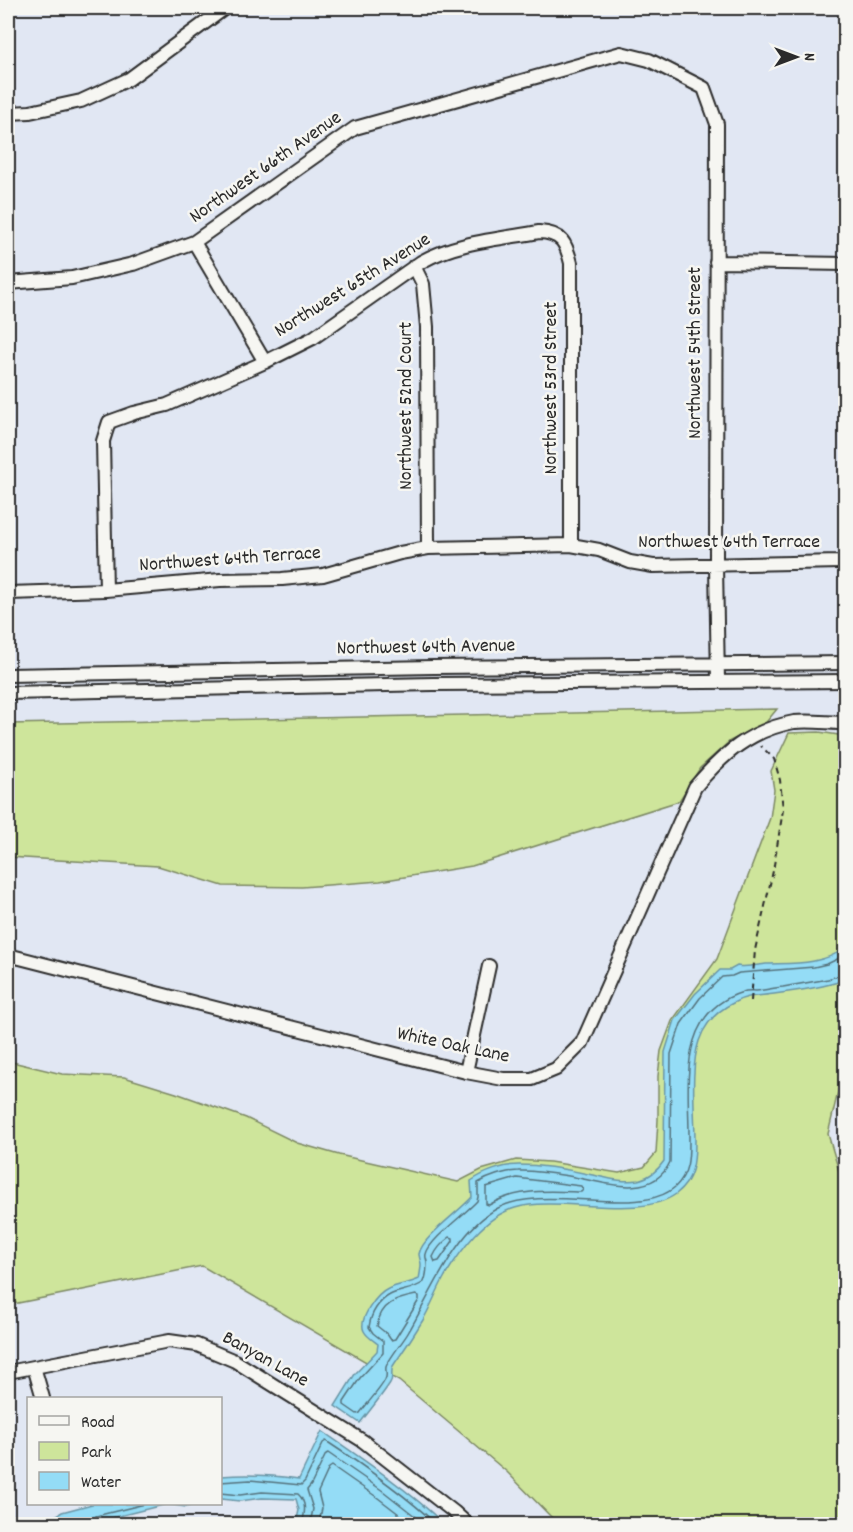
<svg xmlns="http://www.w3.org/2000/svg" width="853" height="1532" viewBox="0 0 853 1532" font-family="Dekko,sans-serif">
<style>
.green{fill:#cee59b;stroke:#7c8863;stroke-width:1.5}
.water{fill:#94dcf6;stroke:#6a95a5;stroke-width:1.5}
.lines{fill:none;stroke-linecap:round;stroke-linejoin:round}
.shore{stroke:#55727c;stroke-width:1.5}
.minor-casing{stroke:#2b2b2b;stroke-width:16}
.path{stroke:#2b2b2b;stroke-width:2;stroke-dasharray:6 4.5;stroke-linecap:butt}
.minor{stroke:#f6f6f2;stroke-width:12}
.labels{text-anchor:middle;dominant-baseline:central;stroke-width:5;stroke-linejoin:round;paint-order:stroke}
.street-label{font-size:20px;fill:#2b2b2b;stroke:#f6f6f2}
</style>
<rect width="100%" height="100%" fill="#e1e7f3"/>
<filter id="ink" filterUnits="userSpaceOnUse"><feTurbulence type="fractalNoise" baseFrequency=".0167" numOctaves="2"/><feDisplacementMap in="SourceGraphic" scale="12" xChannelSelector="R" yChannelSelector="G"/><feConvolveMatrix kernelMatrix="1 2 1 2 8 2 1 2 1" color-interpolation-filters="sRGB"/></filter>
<g filter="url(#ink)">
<path class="green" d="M777 709 763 726 730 741 700 768 679 801 472 866 380 881 302 887 223 886 158 866 8 857V724Z
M819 732 845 736 846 1058 828 1134 846 1195 845 1524H558L507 1472 399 1381 202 1266 8 1305V1061L62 1074 124 1077 176 1093 246 1118 297 1143 339 1155 458 1182 481 1170 516 1160 550 1162 619 1173 644 1167 656 1153 658 1120V1076L661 1051 672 1021 717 959 770 818 774 790 771 771 789 733Z"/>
<path class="water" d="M845 948V980C823 987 798 991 774 994 761 996 747 995 735 1002 718 1010 705 1023 699 1041 690 1068 695 1112 695 1141 695 1161 694 1180 676 1194 639 1221 560 1195 515 1208 485 1216 461 1250 445 1276 437 1290 431 1306 423 1320 416 1331 410 1341 403 1351 400 1356 396 1361 393 1366 390 1372 394 1378 390 1383 381 1397 370 1410 360 1423L335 1406 355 1374 377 1351 378 1344C373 1340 367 1337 364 1331 358 1319 377 1294 388 1289 398 1284 409 1284 419 1279 420 1274 421 1269 421 1264 421 1263 419 1256 419 1254 422 1237 460 1211 472 1197L471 1181C484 1172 503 1165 519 1165 542 1165 566 1169 588 1174 604 1177 622 1183 638 1180 650 1177 657 1171 664 1161L665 1052 675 1020 695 994 720 970H730L737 966C747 968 757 965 766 964 794 963 822 965 845 948Z
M322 1431C364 1460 407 1489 444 1524H296L299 1510 296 1499 262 1498 240 1501 221 1499V1476C247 1474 272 1475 299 1479Z
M92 1504H196L186 1507 167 1504 87 1524H43L62 1512Z"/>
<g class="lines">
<path class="shore" d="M846 955 827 964 814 967 739 973 732 976 722 977 700 998 681 1024 671 1054 670 1162C653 1200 604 1183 574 1177 556 1174 536 1170 518 1171 505 1171 488 1177 478 1183V1197L477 1201C465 1214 429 1240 426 1254 425 1258 427 1259 427 1263 427 1270 426 1277 424 1282 406 1295 391 1286 376 1308 372 1314 370 1320 369 1327L373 1333 383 1341V1353L360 1378 344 1402V1405L357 1414 360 1413C368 1402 379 1391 385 1380 388 1375 385 1372 386 1367 388 1360 404 1340 408 1333 432 1293 455 1231 498 1208 545 1183 639 1219 675 1187 690 1173 689 1155 689 1136 689 1083 677 1012 743 992 747 990 751 991 756 991 765 990 774 988 783 987 798 984 813 982 828 979 834 977 839 975 846 975
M517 1178 581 1186 583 1190 581 1192C549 1191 517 1188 489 1205L486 1204V1187Z
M450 1237 453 1238V1241L439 1261 435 1262 433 1257C437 1248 443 1242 450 1237Z
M416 1295 419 1296V1300L395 1339 391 1340 387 1334 377 1326C381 1303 396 1299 416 1295Z
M220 1482 250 1480 301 1485 305 1481 323 1443 326 1441C364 1466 403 1493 436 1524
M220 1493 240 1495 262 1492 298 1494C307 1502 305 1513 302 1524
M91 1524 92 1520 96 1516 145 1504
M310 1524 313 1509 307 1490 311 1485 326 1454 328 1453 383 1491 425 1524
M319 1524 322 1508 318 1492 329 1468 332 1466 378 1498 412 1524"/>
<g class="minor-casing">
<path id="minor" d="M8 113 30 112 81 101 129 79 225 8
M194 242 265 362
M716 262 846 264
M414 266 423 284 427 327 428 548
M8 283 72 278 133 264 194 242 355 128 621 53 649 60 704 88 717 124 716 565 718 681
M106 590 103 441 109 422 134 413 167 405 265 362 313 338 421 262C456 242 499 239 539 232 562 233 566 243 571 263V545
M8 593 106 590 220 580 282 579 323 575 400 553 428 548 571 545 599 550 630 562 653 566 841 562 846 560
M8 675 433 667 846 663
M8 693 433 684 846 681
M8 955 466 1072 503 1079H532L556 1069 582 1043 695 787C723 754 750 730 794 722 810 720 829 723 846 723
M466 1072 489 966
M34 1367 43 1398
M8 1372 169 1341 197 1345 235 1361 363 1441 454 1512 467 1524"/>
</g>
<path class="path" d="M751 1001 755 950 773 871 783 810 780 780 774 759 761 746"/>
<use href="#minor" class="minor"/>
</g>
</g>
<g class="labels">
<g class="street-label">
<text transform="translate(266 168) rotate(-35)">Northwest 66th Avenue</text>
<text transform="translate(353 286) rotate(-32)">Northwest 65th Avenue</text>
<text transform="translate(696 353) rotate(-90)">Northwest 54th Street</text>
<text transform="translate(552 388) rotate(-90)">Northwest 53rd Street</text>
<text transform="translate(407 406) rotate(-90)">Northwest 52nd Court</text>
<text x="729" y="543">Northwest 64th Terrace</text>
<text transform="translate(230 560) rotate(-4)">Northwest 64th Terrace</text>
<text transform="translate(426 648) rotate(-1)">Northwest 64th Avenue</text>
<text transform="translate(453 1046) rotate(12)">White Oak Lane</text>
<text transform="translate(265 1360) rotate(29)">Banyan Lane</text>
</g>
</g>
<rect width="853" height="1532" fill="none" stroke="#f6f6f2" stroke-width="30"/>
<rect x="15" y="15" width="823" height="1502" fill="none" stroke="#2b2b2b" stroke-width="2" filter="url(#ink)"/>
<rect x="27" y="1397" width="195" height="108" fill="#f6f6f2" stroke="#a5a5a2" stroke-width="1.5"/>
<rect x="39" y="1416" width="30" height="9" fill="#f6f6f2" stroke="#a5a5a2" stroke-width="1.5"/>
<text x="81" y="1427" font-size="18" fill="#2b2b2b">Road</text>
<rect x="39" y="1442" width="30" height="18" fill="#cee59b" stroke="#a5a5a2" stroke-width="1.5"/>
<text x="81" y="1457" font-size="18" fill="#2b2b2b">Park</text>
<rect x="39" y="1472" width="30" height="18" fill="#94dcf6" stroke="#a5a5a2" stroke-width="1.5"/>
<text x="81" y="1487" font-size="18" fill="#2b2b2b">Water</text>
<g transform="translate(796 57) rotate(90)" stroke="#f6f6f2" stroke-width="4.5" paint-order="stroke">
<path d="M0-4.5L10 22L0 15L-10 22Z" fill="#2b2b2b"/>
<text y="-9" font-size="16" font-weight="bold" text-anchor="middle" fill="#2b2b2b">N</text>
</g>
</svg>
